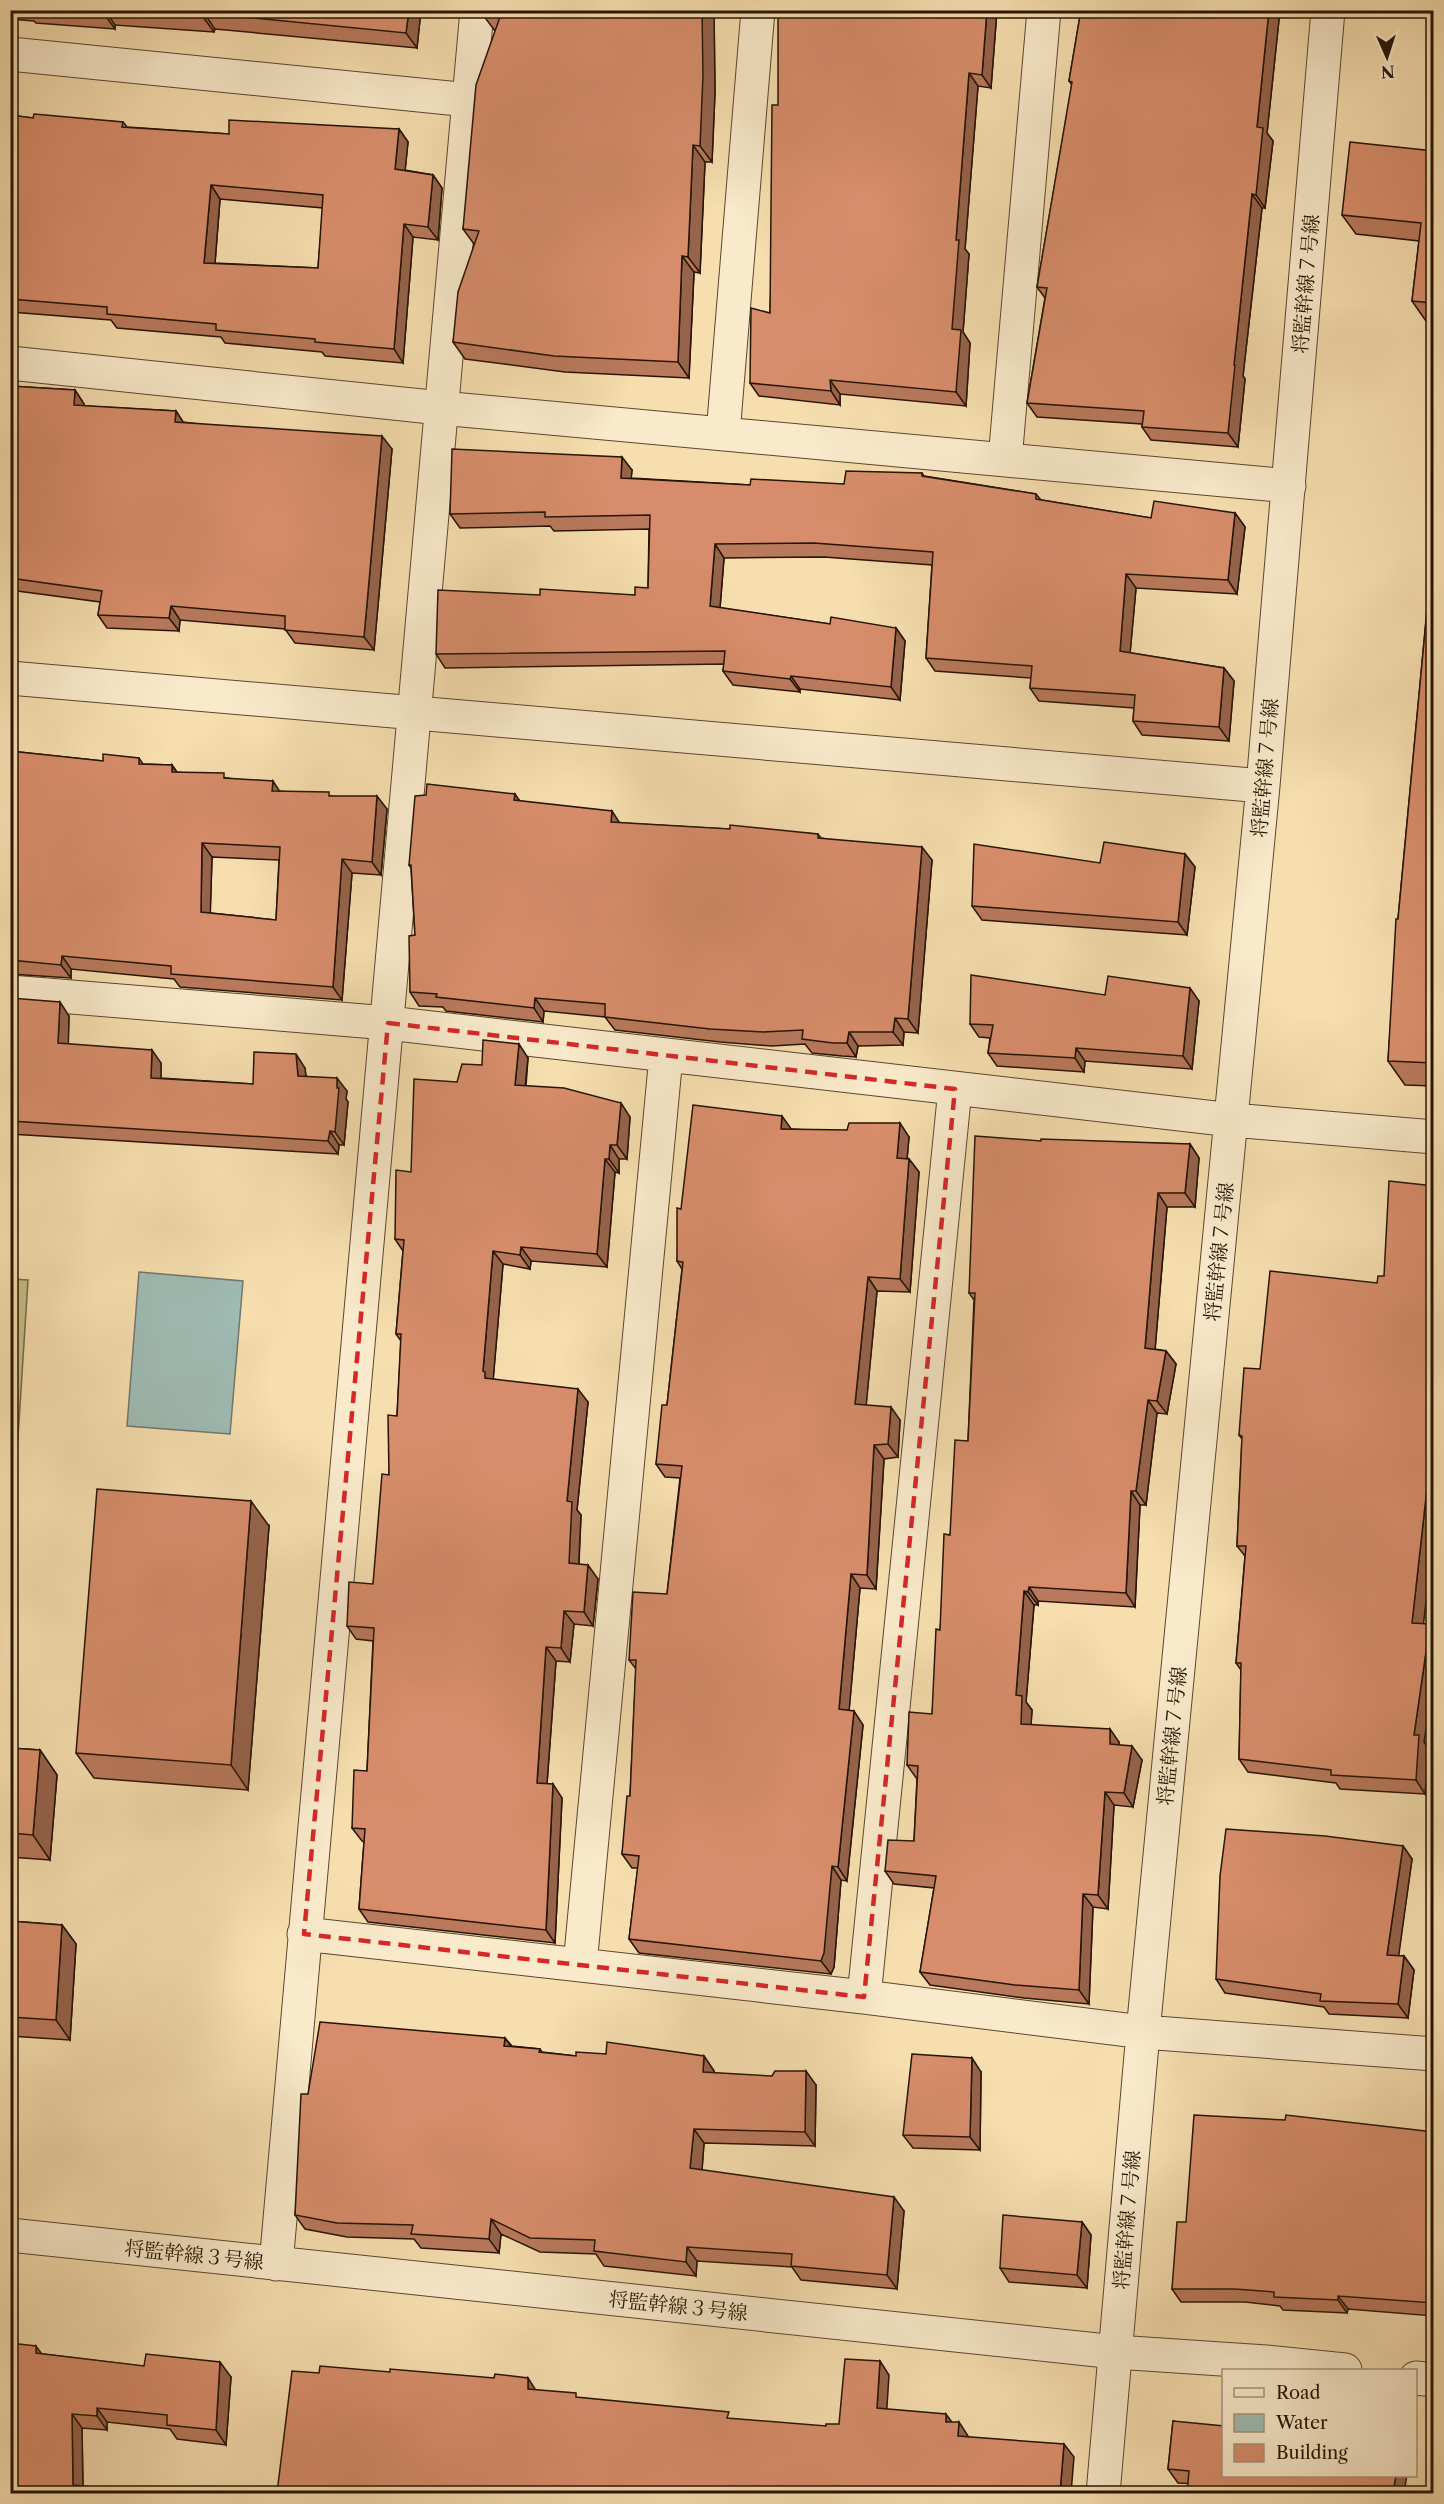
<svg xmlns="http://www.w3.org/2000/svg" width="1444" height="2504" viewBox="0 0 1444 2504" font-family="'Libre Caslon Text','Noto Serif JP',serif">
<style>
.garden{fill:#c4bf85;stroke:#766a44;stroke-width:1.5}
.water{fill:#9fbbb4;stroke:#6f786e;stroke-width:1.5}
.lines{fill:none;stroke-linecap:round;stroke-linejoin:round}
.minor-casing{stroke:#5b462f;stroke-width:35}
.minor{stroke:#f9eacb;stroke-width:33}
.wall{fill:#b9795c;stroke:#271404;stroke-width:1.5;fill-rule:evenodd}
.shaded-wall{fill:#96634b;stroke:#271404;stroke-width:1.5}
.building{fill:#d78d6b;stroke:#271404;stroke-width:1.5;fill-rule:evenodd}
.marked{fill:none;stroke:#d62828;stroke-width:4.5;stroke-dasharray:12 8;stroke-linejoin:round}
.labels{text-anchor:middle;dominant-baseline:central;stroke-width:4.5;stroke-linejoin:round;paint-order:stroke}
.street-label{font-size:20px;fill:#271404;stroke:#f9eacb}
</style>
<rect width="100%" height="100%" fill="#f6deaf"/>
<filter id="stains"><feTurbulence type="fractalNoise" baseFrequency=".00333" numOctaves="4"/><feColorMatrix values="0 0 0 0 .2 0 0 0 0 .09 0 0 0 0 .02 0 0 0 .5 -.17"/></filter>
<radialGradient id="worn" r=".72"><stop offset=".6" stop-color="#630" stop-opacity="0"/><stop offset="1" stop-color="#630" stop-opacity=".3"/></radialGradient>
<path class="garden" d="M11 1279 28 1280 11 1547 10 1279Z"/>
<path class="water" d="M139 1272 243 1281 230 1434 127 1426Z"/>
<g class="lines">
<g class="minor-casing">
<path id="minor" d="M10 54 469 100
M10 363 441 408 1289 486
M723 434 758 10
M1005 460 1044 10
M10 678 1263 786
M10 992 388 1023 1232 1120 1434 1137
M304 1934 864 1997 1143 2032 1434 2054
M580 1965 666 1056
M864 1997 955 1089
M10 2235 1116 2352 1266 2362 1345 2370
M276 2264 477 10
M1416 2378 1434 2380
M1103 2494 1143 2032 1263 786 1328 10"/>
</g>
<use href="#minor" class="minor"/>
</g>
<path class="wall" d="M10 10H421L417 48 215 29 214 32 115 25V29L36 23 34 21 10 19Z
M485 10H714L715 92 712 162H705L700 273 694 272 689 378 565 372 465 359 453 342 474 244 463 229 495 31 483 15Z
M900 10H997L991 88 978 86 965 249 969 254 963 332 970 343 966 406 840 394V405L759 396 750 383 770 313 778 105 900 14Z
M1081 10H1280L1267 133 1273 141 1265 208H1262L1243 376 1245 379 1238 447 1151 440 1142 427V424L1037 417 1027 403 1045 298 1037 287 1072 85 1069 81Z
M10 115 33 118 123 122 127 127 229 134 399 129 408 142 405 170 433 175 442 188 438 240 413 237 403 363 325 356 322 352 225 343 221 337 117 328 111 320 11 312ZM220 199 323 208 318 268 215 263Z
M1434 151V322L1426 321 1412 301 1419 241 1356 234 1342 215Z
M10 386 75 390 84 404V406L176 411 183 422 392 449 374 650 295 643 285 629 180 620 179 631 107 628 98 615 100 602 10 590Z
M632 470 631 478 750 485 844 484 922 473 924 476 1036 494 1041 500 1151 518 1235 513 1245 527 1237 594 1136 588 1130 653 1224 668 1234 681 1229 741 1142 735 1133 721 1134 708 1039 701 1030 688 1031 678 935 671 926 658 932 565 824 557 724 558 720 608 830 624 896 628 905 641 900 700 800 689V692L733 685 723 671 724 664 445 668 436 654 540 595H635L648 588 649 529 554 531 550 526 460 528 450 514Z
M1434 535V1086L1405 1085 1388 1061 1398 919Z
M10 751 103 761 139 758 143 764 172 765 177 772 228 778 279 791 332 796 387 809 381 875 352 873 342 1000 180 987 174 979 71 969V978L10 974ZM212 857 279 860 276 920 210 913Z
M520 801 620 823 818 834 821 838 932 860 918 1033 904 1032 903 1045 858 1046 856 1057 842 1056 812 1053 805 1044 772 1046 720 1042 615 1030 605 1017 544 1011 543 1022 446 1011 443 1007 419 1006 410 992 415 935 411 868 409 865Z
M1185 854 1195 867 1187 935 982 920 972 906 1100 863Z
M1105 995 1199 1001 1192 1069 1085 1061 1084 1072 997 1066 988 1053 990 1038 979 1037 970 1024Z
M10 998 69 1016 68 1044 161 1063V1078L253 1084 305 1068 306 1076 347 1091 346 1099 348 1102 344 1145H339L338 1154 10 1134Z
M528 1058 526 1086 630 1117 627 1159H619V1173L615 1172 607 1267 531 1261 530 1269 503 1264 493 1379 588 1402 577 1510 581 1515 579 1564 598 1579 593 1626 574 1624 570 1662 556 1661 547 1784 562 1798 555 1943 368 1922 359 1909 364 1842 362 1841 352 1828 367 1771 373 1641 356 1639 347 1626 373 1584 397 1416 401 1341 396 1334 403 1251 395 1239 411 1172 457 1082Z
M791 1129 909 1137 907 1159H909L919 1172 910 1292 877 1291 866 1405 900 1420 898 1457 884 1459 876 1589 860 1588 849 1710 863 1725 847 1881 841 1880 834 1967 831 1974 639 1953 629 1939 638 1868H632L622 1854 630 1796 636 1669 629 1660 667 1594 680 1478 665 1477 656 1464 667 1405 682 1269 677 1261 681 1209Z
M1041 1141 1190 1144 1199 1158 1195 1207H1167L1155 1349 1166 1351 1176 1364 1167 1414 1157 1413 1146 1505H1140L1135 1607 1038 1601V1605H1034L1026 1702 1032 1710 1031 1725 1119 1742V1745L1142 1760 1133 1807 1114 1805 1108 1909 1093 1907 1089 2004 1024 1998 930 1985 920 1972 934 1888 894 1884 885 1871 914 1841 917 1779 907 1765 932 1714 940 1630 950 1535 968 1441 974 1300 969 1293Z
M1434 1186V1531L1423 1624H1430L1434 1630V1677L1424 1742 1429 1749 1425 1794 1340 1789 1336 1783 1248 1772 1239 1759 1241 1670 1236 1663 1245 1556 1237 1546 1242 1439 1239 1435 1260 1369 1377 1283 1384 1276Z
M269 1526 248 1790 94 1778 76 1753Z
M10 1748 40 1750 57 1775 50 1860 10 1857Z
M1403 1846 1412 1859 1398 1956H1404L1414 1970 1408 2018 1329 2014 1324 2007 1225 1993 1216 1979Z
M10 1921 62 1925 76 1944 70 2040 10 2036Z
M505 2038 512 2046 540 2049 542 2052 576 2056 606 2054 704 2056 714 2071V2073L816 2085 815 2146 704 2143 702 2170 904 2211 897 2289 801 2280 792 2267 697 2261 696 2276 604 2266 596 2254 540 2252 501 2234 499 2253 421 2248 414 2239 347 2237 305 2229 295 2215 308 2094Z
M981 2072 980 2150 913 2148 903 2135Z
M1434 2132V2316L1348 2309 1347 2313 1283 2310 1280 2306 1245 2302H1181L1172 2289 1186 2222Z
M1082 2222 1091 2235 1087 2288 1009 2282 1000 2268Z
M42 2354 231 2377 226 2445 177 2439 170 2429 107 2422V2430L82 2428 83 2486 10 2493Z
M1173 2421 1404 2493 1178 2483 1168 2469Z"/>
<path class="shaded-wall" d="M104 10H105L115 25V29L104 14Z
M409 10H421L417 48 406 33Z
M702 10H714L715 92 712 162 700 146Z
M987 10H997L991 88 982 75Z
M1269 10H1280L1267 133 1273 141 1265 208 1256 195 1257 127Z
M204 13 215 29 214 32 203 17Z
M969 73 978 86 965 249 969 254 963 332 970 343 966 406 956 392 952 329 956 240Z
M399 129 408 142 404 182 395 169Z
M693 145 705 162 700 273 688 257Z
M433 175 442 188 438 240 428 227Z
M211 185 220 199 214 276 204 263Z
M1252 194 1262 208 1243 376 1245 379 1238 447 1228 433 1234 365Z
M404 224 413 237 403 363 394 349Z
M682 256 694 272 689 378 678 362Z
M830 380 840 394V405L831 391Z
M75 390 84 404 83 419 74 405Z
M176 411 185 425 175 422Z
M382 436 392 449 374 650 364 637Z
M622 457 632 470 630 491 621 478Z
M1235 513 1245 527 1237 594 1228 580Z
M715 544 724 558 719 620 710 606Z
M1126 574 1136 588 1129 665 1120 651Z
M171 606 180 620 179 631 169 618Z
M896 628 905 641 900 700 891 687Z
M1224 668 1234 681 1229 741 1219 727Z
M791 676 800 689V692L790 679Z
M172 765 181 779 172 772Z
M273 781 282 795 272 791Z
M515 794 524 807 514 800Z
M377 796 387 809 381 875 372 862Z
M612 811 621 825 611 822Z
M202 843 212 857 210 925 201 912Z
M922 847 932 860 918 1033 908 1019Z
M1185 854 1195 867 1187 935 1178 922Z
M342 859 352 873 342 1000 333 987Z
M62 956 71 969V978L61 965Z
M1190 988 1199 1001 1192 1069 1183 1056Z
M535 998 544 1011 543 1022 534 1008Z
M60 1002 69 1016 68 1057 58 1043Z
M895 1018 904 1032 903 1045 893 1032Z
M849 1032 858 1046 856 1057 847 1043Z
M519 1044 528 1058 524 1098 515 1085Z
M1076 1048 1085 1061 1084 1072 1075 1058Z
M152 1050 161 1063V1091L151 1078Z
M296 1054 305 1068 307 1089 298 1076Z
M337 1078 347 1091 346 1099 348 1102 344 1145 335 1132Z
M621 1103 630 1117 627 1159 617 1145Z
M782 1116 792 1130 781 1129Z
M900 1123 909 1137 906 1171 897 1158Z
M330 1131 339 1145 338 1154 328 1141Z
M1190 1144 1199 1158 1195 1207 1185 1193Z
M610 1145 619 1159V1173L609 1159Z
M605 1159 615 1172 607 1267 597 1254Z
M909 1159 919 1172 910 1292 900 1279Z
M1158 1193 1167 1207 1154 1362 1145 1348Z
M521 1247 531 1261 530 1269 520 1255Z
M493 1251 503 1264 493 1382 485 1378 483 1371Z
M868 1277 877 1291 865 1418 855 1404Z
M1166 1351 1176 1364 1167 1414 1157 1401Z
M578 1389 588 1402 577 1510 581 1515 578 1577 569 1563 567 1501Z
M1148 1400 1157 1413 1146 1505 1136 1491Z
M891 1407 900 1420 898 1457 888 1444Z
M874 1445 884 1459 876 1589 867 1575Z
M1431 1452 1434 1455V1531L1422 1637 1412 1623Z
M1131 1491 1140 1505 1135 1607 1126 1593Z
M251 1501 269 1526 248 1790 231 1765Z
M588 1565 598 1579 593 1626 584 1612Z
M851 1574 860 1588 848 1723 839 1709Z
M1029 1587 1038 1601V1605L1028 1592Z
M1024 1591 1034 1605 1026 1702 1032 1710 1030 1738 1021 1724 1016 1695Z
M564 1611 574 1624 570 1662 561 1648Z
M1430 1624 1434 1630V1677L1424 1742 1429 1749 1425 1794 1416 1780 1414 1735Z
M546 1647 556 1661 546 1797 537 1783Z
M854 1711 863 1725 847 1881 838 1867Z
M1110 1729 1119 1742V1757L1110 1744Z
M1132 1746 1142 1760 1133 1807 1124 1793Z
M40 1750 57 1775 50 1860 33 1835Z
M553 1784 562 1798 555 1943 546 1930Z
M1105 1792 1114 1805 1108 1909 1098 1895Z
M1403 1846 1412 1859 1397 1968 1387 1955Z
M832 1866 841 1880 834 1967 831 1974 821 1961Z
M1083 1894 1093 1907 1089 2004 1079 1990Z
M62 1925 76 1944 70 2040 56 2020Z
M1404 1956 1414 1970 1408 2018 1398 2004Z
M505 2038 515 2052 504 2046Z
M704 2056 714 2071 713 2086 703 2072Z
M972 2058 981 2072 980 2150 970 2137Z
M806 2071 816 2085 815 2146 805 2132Z
M694 2129 704 2143 701 2183 690 2168Z
M894 2197 904 2211 897 2289 887 2275Z
M491 2219 501 2234 499 2253 489 2239Z
M1082 2222 1091 2235 1087 2288 1077 2275Z
M687 2247 697 2261 696 2276 686 2262Z
M1338 2296 1348 2309 1347 2313 1338 2300Z
M36 2346 46 2360 36 2353Z
M880 2361 889 2375 886 2422 877 2408Z
M220 2362 231 2377 226 2445 216 2430Z
M528 2378 537 2392 528 2389Z
M97 2408 107 2422V2430L97 2416Z
M72 2414 82 2428 83 2493 73 2485Z
M946 2414 956 2428 946 2422Z
M959 2422 968 2436 967 2449 958 2436Z
M1064 2444 1074 2457 1071 2493H1060Z
M1396 2475H1407L1404 2493H1393Z"/>
<path class="building" d="M60 10H104V14Z
M124 10H409L406 33 204 13 203 17Z
M485 10H702L703 75 700 146 693 145 688 257 682 256 678 362 554 356 453 342 458 292 479 231 463 229 476 85 500 17 483 15Z
M778 10H853L900 14V10H987L982 75 969 73 956 240H959L952 329 961 330 956 392 830 380 831 391 750 383 751 308 770 313 772 105H778Z
M1081 10H1269L1257 127 1263 128 1256 195 1252 194 1234 365H1235L1228 433 1142 427 1144 411 1027 403 1047 288 1037 287 1072 82 1069 81Z
M34 114 123 122 122 127 229 134V120L399 129 395 169 433 175 428 227 404 224 394 349 315 342V339L216 330V324L107 314V307L10 299V115L33 118ZM211 185 323 195 318 268 204 263Z
M1350 142 1434 151V303L1412 301 1421 223 1342 215Z
M10 386 75 390 74 405 176 411 175 422 382 436 364 637 285 630V616L171 606 169 618 98 615 102 591 10 578Z
M452 449 622 457 621 478 750 485 751 479 844 484 846 471 922 473V476L1036 494V499L1151 518 1154 501 1235 513 1228 580 1126 574 1120 651 1224 668 1219 727 1133 721 1135 695 1030 688 1032 666 926 658 933 552 814 543 715 544 710 606 830 624 831 617 896 628 891 687 791 676 790 679 723 671 725 651 436 654 438 590 540 595V589L635 595V587L648 588 650 515 545 517V512L450 514Z
M1434 535V1063L1388 1061 1396 919H1398Z
M10 751 103 761V754L139 758V764L172 765V772L224 773V778L273 781 272 791 329 792V796H377L372 862 342 859 333 987 171 974V966L62 956 61 965 10 960ZM202 843 280 847 276 920 201 912Z
M427 784 515 794 514 800 612 811 611 822 730 829V825L818 834V838L922 847 908 1019 895 1018 893 1032H849L847 1043H833L802 1039 803 1030 763 1032 710 1029 605 1017V1004L535 998 534 1008 436 997 437 994 410 992 409 936 415 935 411 865H409L415 796 426 795Z
M1104 842 1185 854 1178 922 972 906 974 844 1100 863Z
M971 975 1105 995 1108 976 1190 988 1183 1056 1076 1048 1075 1058 988 1053 993 1025 970 1024Z
M10 998 60 1002 58 1043 152 1050 151 1078 253 1084 254 1052 296 1054 298 1076 337 1078V1088H339L335 1132 330 1131 328 1141 10 1121Z
M483 1040 519 1044 515 1085 564 1088 621 1103 617 1145H610L609 1159H605L597 1254 521 1247 520 1255 493 1251 483 1371 485 1372V1378L578 1389 567 1501 572 1502 569 1563 588 1565 584 1612 564 1611 561 1648 546 1647 537 1783 553 1784 546 1930 359 1909 365 1829 352 1828 354 1770 367 1771 374 1628 347 1626 349 1582 373 1584 382 1474 389 1475 388 1415 397 1416 401 1334H396L404 1240 395 1239 396 1170 411 1172 414 1079 457 1082 462 1064 482 1065Z
M693 1105 782 1116 781 1129 847 1130 849 1123H900L897 1158 909 1159 900 1279 868 1277 855 1404 891 1407 888 1444 874 1445 867 1575 851 1574 839 1709 854 1711 838 1867 832 1866 824 1953 821 1961 629 1939 639 1856 622 1854 627 1796H630L636 1660H629L633 1592 667 1594 682 1466 656 1464 662 1405H667L683 1262 677 1261V1208L681 1209Z
M975 1136 1041 1141V1139L1190 1144 1185 1193H1158L1145 1348 1166 1351 1157 1401 1148 1400 1136 1491H1131L1126 1593 1029 1587 1028 1592 1024 1591 1016 1695 1022 1696 1021 1724 1110 1729V1744L1132 1746 1124 1793 1105 1792 1098 1895 1083 1894 1079 1990 1015 1985 920 1972 936 1876 885 1871 888 1840 914 1841 918 1766 907 1765 909 1712 932 1714 936 1629 940 1630 944 1534 950 1535 955 1440 968 1441 975 1293H969Z
M1389 1181 1434 1186V1452H1431L1412 1623 1430 1624 1414 1735H1419L1416 1780 1331 1775V1770L1239 1759 1241 1663H1236L1246 1546H1237L1242 1436 1239 1435 1244 1368 1260 1369 1270 1271 1377 1283 1378 1276H1384Z
M97 1489 251 1501 231 1765 76 1753Z
M10 1748 40 1750 33 1835 10 1833Z
M1226 1829 1325 1836 1403 1846 1387 1955 1404 1956 1398 2004 1320 2001 1321 1994 1216 1979 1220 1876Z
M10 1921 62 1925 56 2020 10 2017Z
M320 2022 505 2038 504 2046 540 2049 539 2052 576 2056V2052L606 2054 607 2042 704 2056 703 2072 772 2076 775 2071H806L805 2132 694 2129 690 2168 894 2197 887 2275 791 2266 792 2254 687 2247 686 2262 594 2251 595 2240 530 2238 491 2219 489 2239 411 2234 413 2225 337 2223 295 2215 301 2094H308Z
M912 2054 972 2058 970 2137 903 2135Z
M1194 2115 1285 2120 1286 2115 1434 2132V2303L1338 2296V2300L1274 2297V2292L1235 2289H1172L1177 2222H1186Z
M1003 2215 1082 2222 1077 2275 1000 2268Z
M10 2343 36 2346V2353L144 2366 146 2354 220 2362 216 2430 167 2425V2415L97 2408V2416L72 2414 73 2485 159 2493H10Z
M845 2359 880 2361 877 2408 946 2414V2422H959L958 2436 1064 2444 1060 2493H277L292 2371 319 2373 320 2366 390 2372V2369L494 2378 495 2374 528 2378V2389L576 2393V2397L729 2412 727 2418 826 2426V2424H839Z
M1173 2421 1224 2426V2475H1396L1393 2493H1187L1189 2471 1168 2469Z"/>
<path class="marked" d="M388 1023 955 1089 864 1997 304 1934Z"/>
<g class="labels">
<g class="street-label">
<text transform="translate(1306 284) rotate(-85)">将監幹線７号線</text>
<text transform="translate(1265 768) rotate(-85)">将監幹線７号線</text>
<text transform="translate(1219 1252) rotate(-84)">将監幹線７号線</text>
<text transform="translate(1172 1736) rotate(-84)">将監幹線７号線</text>
<text transform="translate(1127 2220) rotate(-85)">将監幹線７号線</text>
<text transform="translate(194 2255) rotate(6)">将監幹線３号線</text>
<text transform="translate(678 2306) rotate(6)">将監幹線３号線</text>
</g>
</g>
<rect width="1444" height="2504" fill="none" stroke="#f6deaf" stroke-width="36"/>
<rect x="12" y="12" width="1420" height="2480" fill="none" stroke="#271404" stroke-width="3"/>
<rect x="18" y="18" width="1408" height="2468" fill="none" stroke="#271404" stroke-width="1.5"/>
<rect x="1222" y="2369" width="195" height="108" fill="#f9eacb" stroke="#a5947b" stroke-width="1.5"/>
<rect x="1234" y="2388" width="30" height="9" fill="#f9eacb" stroke="#a5947b" stroke-width="1.5"/>
<text x="1276" y="2399" font-size="18" fill="#271404">Road</text>
<rect x="1234" y="2414" width="30" height="18" fill="#9fbbb4" stroke="#a5947b" stroke-width="1.5"/>
<text x="1276" y="2429" font-size="18" fill="#271404">Water</text>
<rect x="1234" y="2444" width="30" height="18" fill="#d78d6b" stroke="#a5947b" stroke-width="1.5"/>
<text x="1276" y="2459" font-size="18" fill="#271404">Building</text>
<g transform="translate(1387 57) rotate(177)" stroke="#f9eacb" stroke-width="4.5" paint-order="stroke">
<path d="M0-4.5L10 22L0 15L-10 22Z" fill="#271404"/>
<text y="-9" font-size="16" font-weight="bold" text-anchor="middle" fill="#271404">N</text>
</g>
<rect width="100%" height="100%" filter="url(#stains)"/>
<rect width="100%" height="100%" fill="url(#worn)"/>
</svg>
